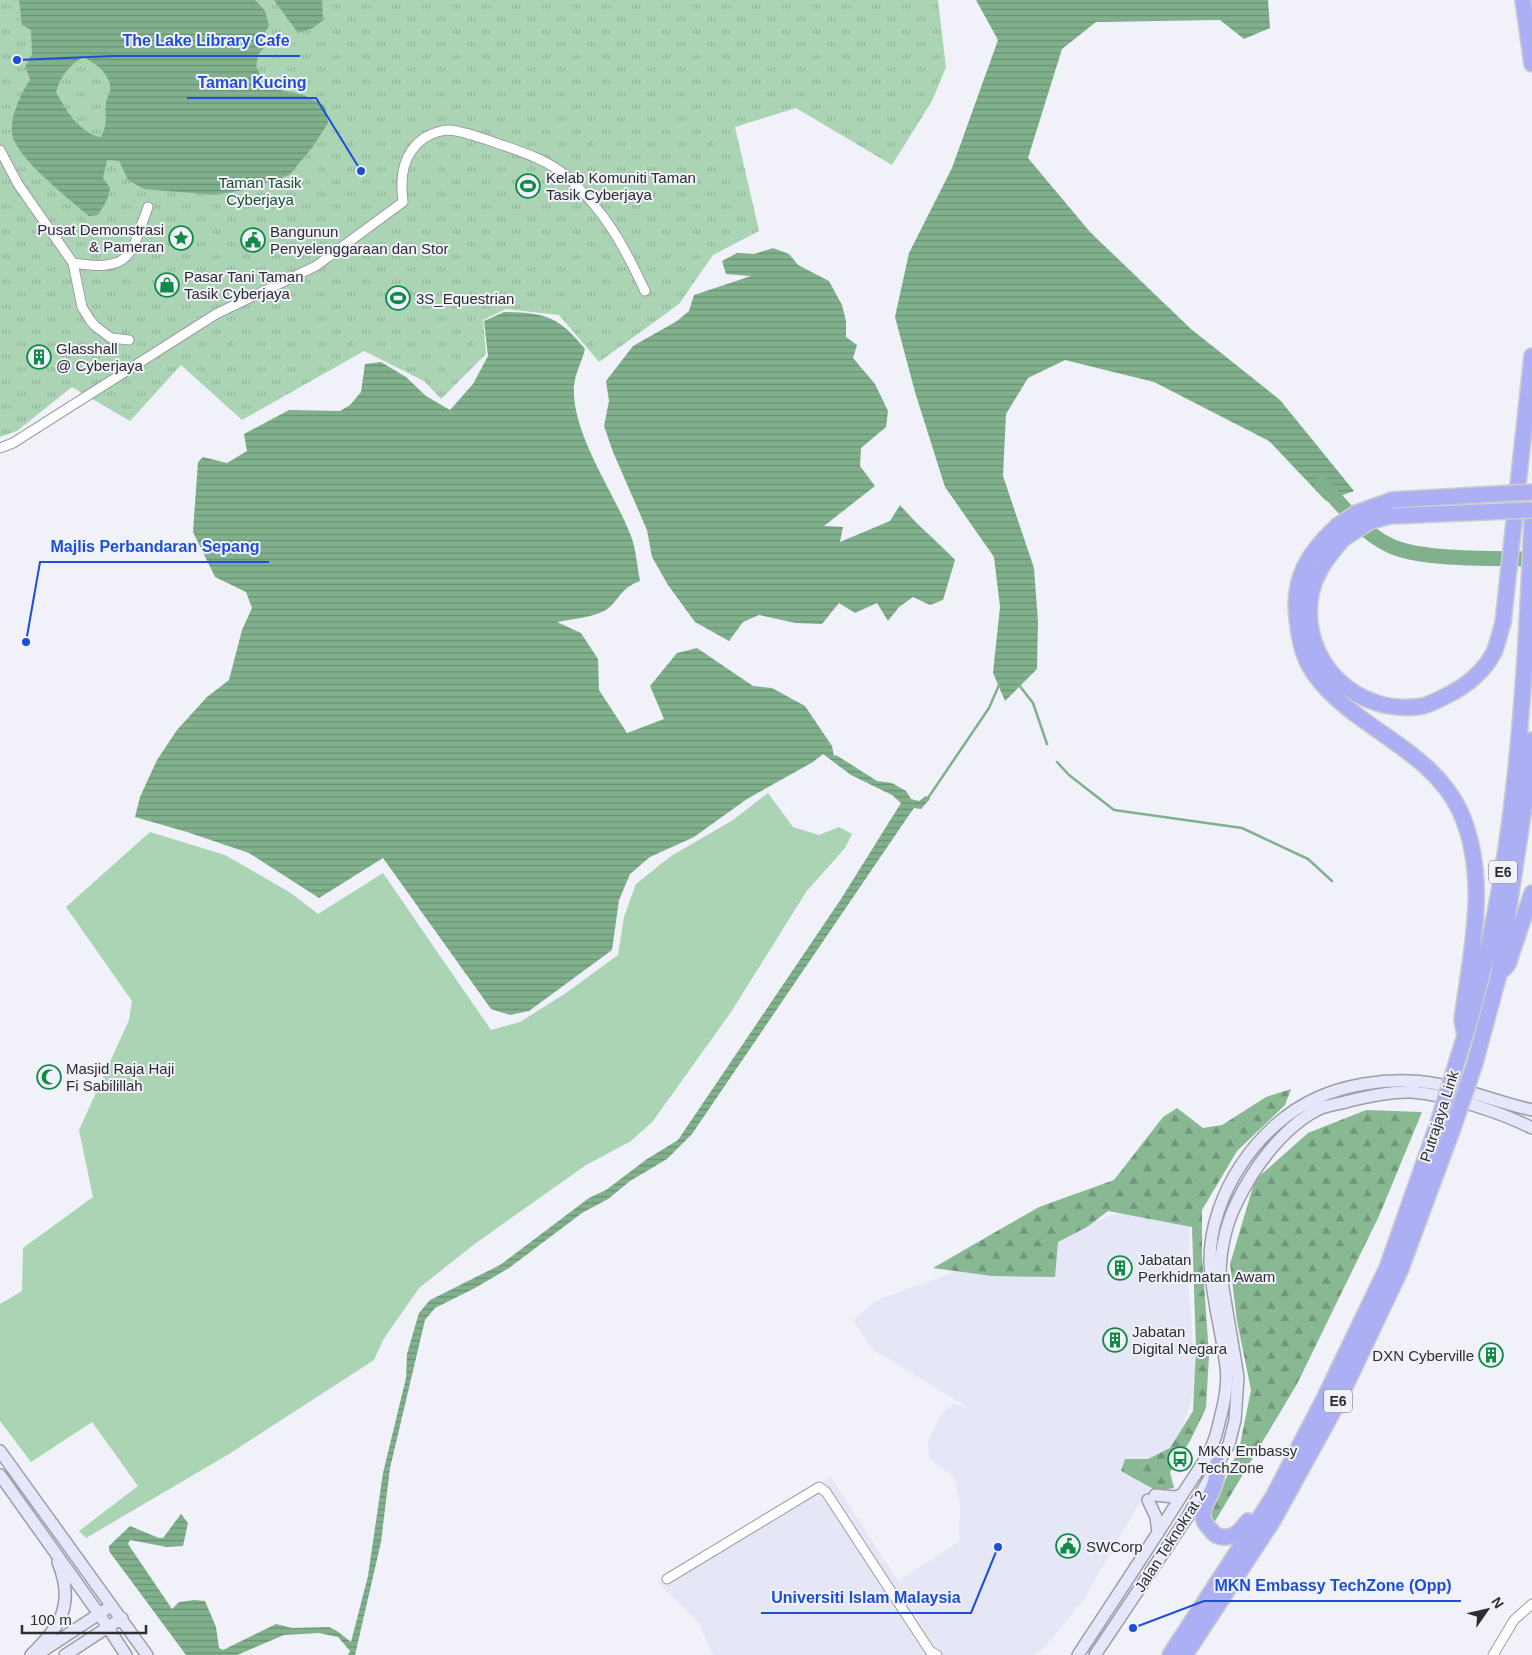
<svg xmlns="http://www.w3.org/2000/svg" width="1532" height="1655" viewBox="0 0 1532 1655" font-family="Helvetica,sans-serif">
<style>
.built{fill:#e5e6f6}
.green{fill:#aad4b4}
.forest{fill:url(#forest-firs)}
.park{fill:url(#park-tufts)}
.water{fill:url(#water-rules);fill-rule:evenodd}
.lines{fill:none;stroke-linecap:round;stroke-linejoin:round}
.stream{stroke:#80b18c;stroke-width:2.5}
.river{stroke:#80b18c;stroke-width:15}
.street-casing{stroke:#9d9ea5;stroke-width:11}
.secondary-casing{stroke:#9d9ea5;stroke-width:14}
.highway-casing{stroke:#cdcdce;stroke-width:18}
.street{stroke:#fff;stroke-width:9}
.secondary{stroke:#e6e7fb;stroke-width:11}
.highway{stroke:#acaff3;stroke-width:15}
.highway-bridge-casing{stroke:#cdcdce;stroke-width:18;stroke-linecap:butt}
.highway-bridge{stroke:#acaff3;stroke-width:15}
.labels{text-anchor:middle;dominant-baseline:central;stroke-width:4;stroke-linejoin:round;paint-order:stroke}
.shield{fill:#f0f1f9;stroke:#68686d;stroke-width:1}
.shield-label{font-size:14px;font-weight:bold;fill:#2d2d31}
.poi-label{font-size:15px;fill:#2d2d31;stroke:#f0f1f9;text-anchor:start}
.park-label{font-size:15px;fill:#1a512d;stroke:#f0f1f9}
.street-label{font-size:15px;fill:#2d2d31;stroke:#f0f1f9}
.leader{fill:none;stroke:#1d4ed8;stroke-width:2}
.callout-dot{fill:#1d4ed8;stroke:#f0f1f9;stroke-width:2}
.callout-label{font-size:16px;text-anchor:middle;font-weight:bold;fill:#1d4ed8;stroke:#f0f1f9;stroke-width:4;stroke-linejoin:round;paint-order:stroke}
</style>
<defs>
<pattern id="forest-firs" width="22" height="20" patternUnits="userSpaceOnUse" patternTransform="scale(1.25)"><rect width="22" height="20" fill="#88b993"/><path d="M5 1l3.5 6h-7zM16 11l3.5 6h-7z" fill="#709779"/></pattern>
<pattern id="park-tufts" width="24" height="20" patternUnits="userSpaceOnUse" patternTransform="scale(1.25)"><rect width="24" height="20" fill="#aad4b4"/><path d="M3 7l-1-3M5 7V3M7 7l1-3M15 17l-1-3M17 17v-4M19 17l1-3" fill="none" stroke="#93b69b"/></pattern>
<pattern id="water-rules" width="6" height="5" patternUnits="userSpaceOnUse" patternTransform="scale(1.25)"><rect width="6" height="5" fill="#80b18c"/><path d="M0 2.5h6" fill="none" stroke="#699073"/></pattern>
</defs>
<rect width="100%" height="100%" fill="#f0f1f9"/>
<path class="built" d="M1127 1210 1190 1216 1188 1280 1196 1383 1179 1440 1136 1509 1082 1602 1044 1648 1033 1655H713L698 1622 658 1582 831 1477 898 1581 959 1542 960 1502 954 1477 930 1459 928 1442 941 1414 954 1404 969 1408 871 1348 853 1320 877 1300Z"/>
<path class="green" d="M768 793 793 827 819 835 839 827 852 834 845 848 806 892 731 1012 653 1121 631 1141 586 1165 476 1243 419 1288 383 1340 374 1360 229 1454 86 1538 79 1531 138 1486 92 1422 31 1462 0 1421V1304L22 1291 23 1248 93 1197 79 1130 129 1020 132 1001 66 907 150 832 225 855 291 893 318 914 383 873 491 1030 520 1022 566 993 618 955 624 917 636 884 671 856 733 820Z"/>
<path class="forest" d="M1291 1089 1285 1105 1237 1151 1202 1210V1256L1209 1355 1206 1408 1190 1441 1170 1472 1174 1488 1157 1491 1121 1471 1125 1459H1148L1170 1448 1193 1411 1196 1349 1192 1227 1108 1211 1087 1227 1058 1242 1055 1277 992 1276 933 1268 1039 1207 1114 1180 1163 1117 1177 1108 1203 1128 1222 1125 1266 1097Z
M1366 1110 1422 1112 1379 1216 1297 1384 1214 1523 1209 1509 1218 1498 1240 1445 1251 1390 1237 1321 1230 1264 1255 1180 1308 1133Z"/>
<path class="park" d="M0 0H938L946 67 932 101 892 165 796 108 735 127 759 231 713 255 679 304 599 362 559 315 506 309 483 320 486 354 441 399 424 381 364 351 242 420 181 365 130 421 72 387 17 431 0 437Z"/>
<path class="water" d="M19 0H255L265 11 269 26 263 36 264 48 258 55 256 68 270 88 304 95 325 106 328 123 312 148 289 175 249 189 215 195 144 189 128 180 119 161 107 160 103 178 110 188 107 200 98 215 89 216C70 200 14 156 12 133 10 115 21 95 30 79L25 67 32 54 31 30 22 25ZM83 57C96 63 113 76 110 92 109 96 106 99 106 103 104 119 109 120 101 137 81 135 65 109 56 92 60 77 69 65 83 57Z
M274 0H322L323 20 313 28 298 33Z
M976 0H1268L1270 28 1244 39 1220 20 1096 22 1062 49 1028 158 1090 232 1191 329 1280 400 1354 491 1326 501 1269 441 1154 382 1065 360 1028 378 1006 414 1003 476 1034 568 1038 622 1037 669 1005 701 993 673 1000 607 994 557 945 487 915 392 895 317 909 253 952 168 998 40Z
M773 248 789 254 798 265 829 281 842 305 846 321V337L857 345 853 358 875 384 888 411 886 427 861 448 860 466 875 486 824 526 843 527 840 542 890 521 900 505C917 525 937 541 955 560L943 600 930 605 913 597 899 607 888 621 877 603 855 613 839 603 822 624 796 623 759 615 743 622 729 641 695 622 668 585 652 557 647 530 613 452 604 426 609 401 606 381 633 346 677 321 689 311 694 295 751 276 726 274 722 261 737 253 754 254Z
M504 312C546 313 558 316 585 349 582 361 575 374 574 386 571 433 614 492 631 536 636 549 637 566 640 581 618 589 618 604 604 611 590 618 572 619 557 622L581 633 598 659 599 690 627 733 664 719 650 686 677 653 697 648 753 686 772 688 805 706 832 746 834 756 836 755 877 781 892 783 906 791 911 799 919 801 926 796 930 799 921 809 914 808 909 815 692 1134 667 1159 630 1181 608 1199 582 1213 509 1268 475 1288 435 1308 425 1320 390 1468 381 1542 355 1655H348L350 1651 338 1637 319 1633 284 1635 237 1655H186L109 1551V1546L130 1526 159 1538H163L181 1514 188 1523 183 1546 167 1547 130 1540 128 1544 172 1609 179 1602 194 1600 205 1601 216 1627 219 1648 223 1650 276 1624 292 1628 329 1627 337 1631 351 1642 368 1576 383 1473 406 1378 407 1354 419 1313 430 1300 500 1265 589 1198 606 1190 647 1159 678 1140 841 899 901 803 892 795 851 775 823 754 813 762 747 799 694 837 650 857 630 874 619 900 612 950 529 1011 510 1015 491 1009 383 858 319 898 249 853 187 832 135 817 140 797 157 760 177 730 207 697 229 680 242 630 252 608 246 592 215 577 193 532 198 462 203 457 227 463 247 451 244 434 289 410 340 411 350 405 361 392 365 364 381 362 406 377 426 396 450 410 473 384 488 356 484 321Z"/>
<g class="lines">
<path class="stream" d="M1019 685 1033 703 1047 744
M1057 762 1069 775 1114 810 1242 828 1308 859 1332 881
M928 798 989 708 999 685"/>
<path class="river" d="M1322 484C1341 504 1361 531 1387 544 1416 561 1496 558 1532 559"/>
<g class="street-casing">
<path id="street" d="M0 150 18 184 73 263 82 307 90 320 95 326 111 338 129 340
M73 263C132 272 130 256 148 207
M0 448 13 443 216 314 316 266 403 202C400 177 402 154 424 138 431 134 441 130 449 130 468 132 487 140 505 146 525 153 549 161 566 176 604 209 624 246 645 291
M667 1579 819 1487 826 1492 930 1651 937 1655
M1493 1655 1514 1620 1532 1604"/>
</g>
<g class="secondary-casing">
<path id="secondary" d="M0 1451 147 1655
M0 1475 99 1614 126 1655
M1155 1495 1174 1497 1182 1495
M1148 1500 1156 1517 1158 1533
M41 1652 105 1610
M31 1655C61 1626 75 1604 58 1562
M65 1655 122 1618
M1078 1655C1113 1602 1148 1549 1182 1495 1194 1476 1212 1453 1217 1431 1222 1411 1229 1387 1226 1367 1222 1331 1211 1296 1210 1260 1210 1195 1258 1124 1317 1098 1345 1085 1380 1080 1410 1081 1452 1082 1491 1101 1532 1110
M1095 1655 1188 1516 1229 1444 1235 1420 1238 1377 1220 1270C1222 1232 1232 1207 1252 1175 1268 1150 1292 1122 1319 1109 1328 1105 1339 1104 1349 1101 1369 1096 1392 1091 1412 1092 1448 1095 1500 1112 1532 1128"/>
</g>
<g class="highway-casing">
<path id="highway" d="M1523 0 1532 64
M1337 526C1309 552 1292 578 1297 618 1299 636 1302 656 1313 672 1350 727 1430 747 1460 811 1490 878 1471 951 1462 1020L1465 1035
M1343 539C1329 555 1315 573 1311 594 1299 662 1357 717 1423 706 1431 704 1440 699 1448 695 1466 686 1485 671 1494 652 1498 643 1500 632 1503 623L1532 356
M1504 969 1508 964 1532 893
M1458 1058C1515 886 1524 701 1532 522
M1475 1063 1498 978 1524 808 1532 740
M1218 1464C1217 1470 1217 1477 1215 1483 1211 1501 1193 1512 1210 1529 1213 1533 1218 1537 1223 1537 1235 1538 1241 1530 1248 1521
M1170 1655 1273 1497 1324 1399 1387 1268 1438 1123
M1185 1655 1274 1519 1335 1408 1400 1271 1453 1128"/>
</g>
<use href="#street" class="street"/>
<use href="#secondary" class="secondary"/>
<use href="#highway" class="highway"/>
<g class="highway-bridge-casing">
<path id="highway-bridge" d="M1337 526 1356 513 1392 500 1532 492
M1343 539 1371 521 1390 516 1532 510
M1438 1123 1458 1058
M1453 1128 1475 1063"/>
</g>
<use href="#highway-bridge" class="highway-bridge"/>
</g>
<defs>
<g id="stadium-ring" transform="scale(1.25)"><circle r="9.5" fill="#f0f1f9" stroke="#108b47" stroke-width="1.5"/><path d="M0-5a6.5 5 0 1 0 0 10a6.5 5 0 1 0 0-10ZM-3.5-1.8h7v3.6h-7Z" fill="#108b47"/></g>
<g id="sight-ring" transform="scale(1.25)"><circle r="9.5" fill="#f0f1f9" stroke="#108b47" stroke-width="1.5"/><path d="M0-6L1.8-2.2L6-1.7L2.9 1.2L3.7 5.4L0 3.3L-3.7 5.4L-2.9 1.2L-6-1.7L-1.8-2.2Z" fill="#108b47"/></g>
<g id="civic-ring" transform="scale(1.25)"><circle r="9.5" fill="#f0f1f9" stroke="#108b47" stroke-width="1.5"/><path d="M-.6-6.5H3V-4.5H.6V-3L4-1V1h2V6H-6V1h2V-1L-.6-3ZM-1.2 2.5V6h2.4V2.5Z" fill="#108b47"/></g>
<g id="shop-ring" transform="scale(1.25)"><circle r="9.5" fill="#f0f1f9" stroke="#108b47" stroke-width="1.5"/><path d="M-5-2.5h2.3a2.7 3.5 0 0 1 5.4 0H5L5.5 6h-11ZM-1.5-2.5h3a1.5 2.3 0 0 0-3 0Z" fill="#108b47"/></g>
<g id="building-ring" transform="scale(1.25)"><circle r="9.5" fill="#f0f1f9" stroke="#108b47" stroke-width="1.5"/><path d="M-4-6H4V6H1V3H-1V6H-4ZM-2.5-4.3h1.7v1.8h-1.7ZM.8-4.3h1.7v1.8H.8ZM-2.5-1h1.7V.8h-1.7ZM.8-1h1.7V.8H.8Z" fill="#108b47"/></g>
<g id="mosque-ring" transform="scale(1.25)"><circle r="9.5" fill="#f0f1f9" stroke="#108b47" stroke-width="1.5"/><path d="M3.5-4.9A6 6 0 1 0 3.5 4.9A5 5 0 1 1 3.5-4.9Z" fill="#108b47"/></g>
<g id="bus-ring" transform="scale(1.25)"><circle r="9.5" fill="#f0f1f9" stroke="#108b47" stroke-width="1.5"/><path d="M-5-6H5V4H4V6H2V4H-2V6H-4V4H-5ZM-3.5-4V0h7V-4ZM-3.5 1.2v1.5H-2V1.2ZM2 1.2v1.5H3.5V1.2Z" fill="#108b47"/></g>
</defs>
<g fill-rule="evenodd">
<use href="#stadium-ring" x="528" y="186"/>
<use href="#sight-ring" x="181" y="238"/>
<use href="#civic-ring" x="253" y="240"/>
<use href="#shop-ring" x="167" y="285"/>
<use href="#stadium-ring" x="398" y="298"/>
<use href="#building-ring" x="39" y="357"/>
<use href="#mosque-ring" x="49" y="1077"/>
<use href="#building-ring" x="1120" y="1268"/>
<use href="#building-ring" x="1115" y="1340"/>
<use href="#building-ring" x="1491" y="1355"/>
<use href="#bus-ring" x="1180" y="1459"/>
<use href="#civic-ring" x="1068" y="1546"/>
</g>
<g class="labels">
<g class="shield">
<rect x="1489" y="860.5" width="28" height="23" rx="4"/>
<rect x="1324" y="1389.5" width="28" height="23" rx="4"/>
</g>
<g class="shield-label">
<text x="1503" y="872">E6</text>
<text x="1338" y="1401">E6</text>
</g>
<g class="poi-label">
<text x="546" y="177">Kelab Komuniti Taman<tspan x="546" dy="17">Tasik Cyberjaya</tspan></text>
<text x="164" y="229" text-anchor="end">Pusat Demonstrasi<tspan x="164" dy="17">&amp; Pameran</tspan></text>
<text x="270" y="231">Bangunun<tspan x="270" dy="17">Penyelenggaraan dan Stor</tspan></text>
<text x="184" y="276">Pasar Tani Taman<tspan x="184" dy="17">Tasik Cyberjaya</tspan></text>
<text x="416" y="298">3S_Equestrian</text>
<text x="56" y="348">Glasshall<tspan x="56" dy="17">@ Cyberjaya</tspan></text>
<text x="66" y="1068">Masjid Raja Haji<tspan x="66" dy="17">Fi Sabilillah</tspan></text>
<text x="1138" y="1259">Jabatan<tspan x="1138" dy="17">Perkhidmatan Awam</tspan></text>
<text x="1132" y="1331">Jabatan<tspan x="1132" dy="17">Digital Negara</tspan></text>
<text x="1474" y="1355" text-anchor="end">DXN Cyberville</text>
<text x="1198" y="1450">MKN Embassy<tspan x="1198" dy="17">TechZone</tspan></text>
<text x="1086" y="1546">SWCorp</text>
</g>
<g class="park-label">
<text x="260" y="182">Taman Tasik<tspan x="260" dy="17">Cyberjaya</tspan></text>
</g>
<g class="street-label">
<text transform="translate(1439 1116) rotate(-72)">Putrajaya Link</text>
<text transform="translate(1170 1541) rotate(-57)">Jalan Teknokrat 2</text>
</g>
</g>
<path class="leader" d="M17 60L113 56H300M361 171L316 98H187M26 642L40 562H269M1133 1628L1204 1601H1461M998 1547L971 1613H761"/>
<g class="callout-dot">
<circle cx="17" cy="60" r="5"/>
<circle cx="361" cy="171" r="5"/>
<circle cx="26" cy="642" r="5"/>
<circle cx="1133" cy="1628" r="5"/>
<circle cx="998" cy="1547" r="5"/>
</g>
<g class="callout-label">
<text x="206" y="46">The Lake Library Cafe</text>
<text x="252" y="88">Taman Kucing</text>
<text x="155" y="552">Majlis Perbandaran Sepang</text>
<text x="1333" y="1591">MKN Embassy TechZone (Opp)</text>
<text x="866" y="1603">Universiti Islam Malaysia</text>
</g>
<g transform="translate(1487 1610) rotate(56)" stroke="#f0f1f9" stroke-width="4" paint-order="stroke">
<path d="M0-4L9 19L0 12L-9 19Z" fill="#2d2d31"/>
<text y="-8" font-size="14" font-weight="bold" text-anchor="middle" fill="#2d2d31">N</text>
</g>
<path d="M22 1625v8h124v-8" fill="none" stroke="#2d2d31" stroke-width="2.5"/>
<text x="30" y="1625" font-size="15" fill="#2d2d31" stroke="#f0f1f9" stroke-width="4" paint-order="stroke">100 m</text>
</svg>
